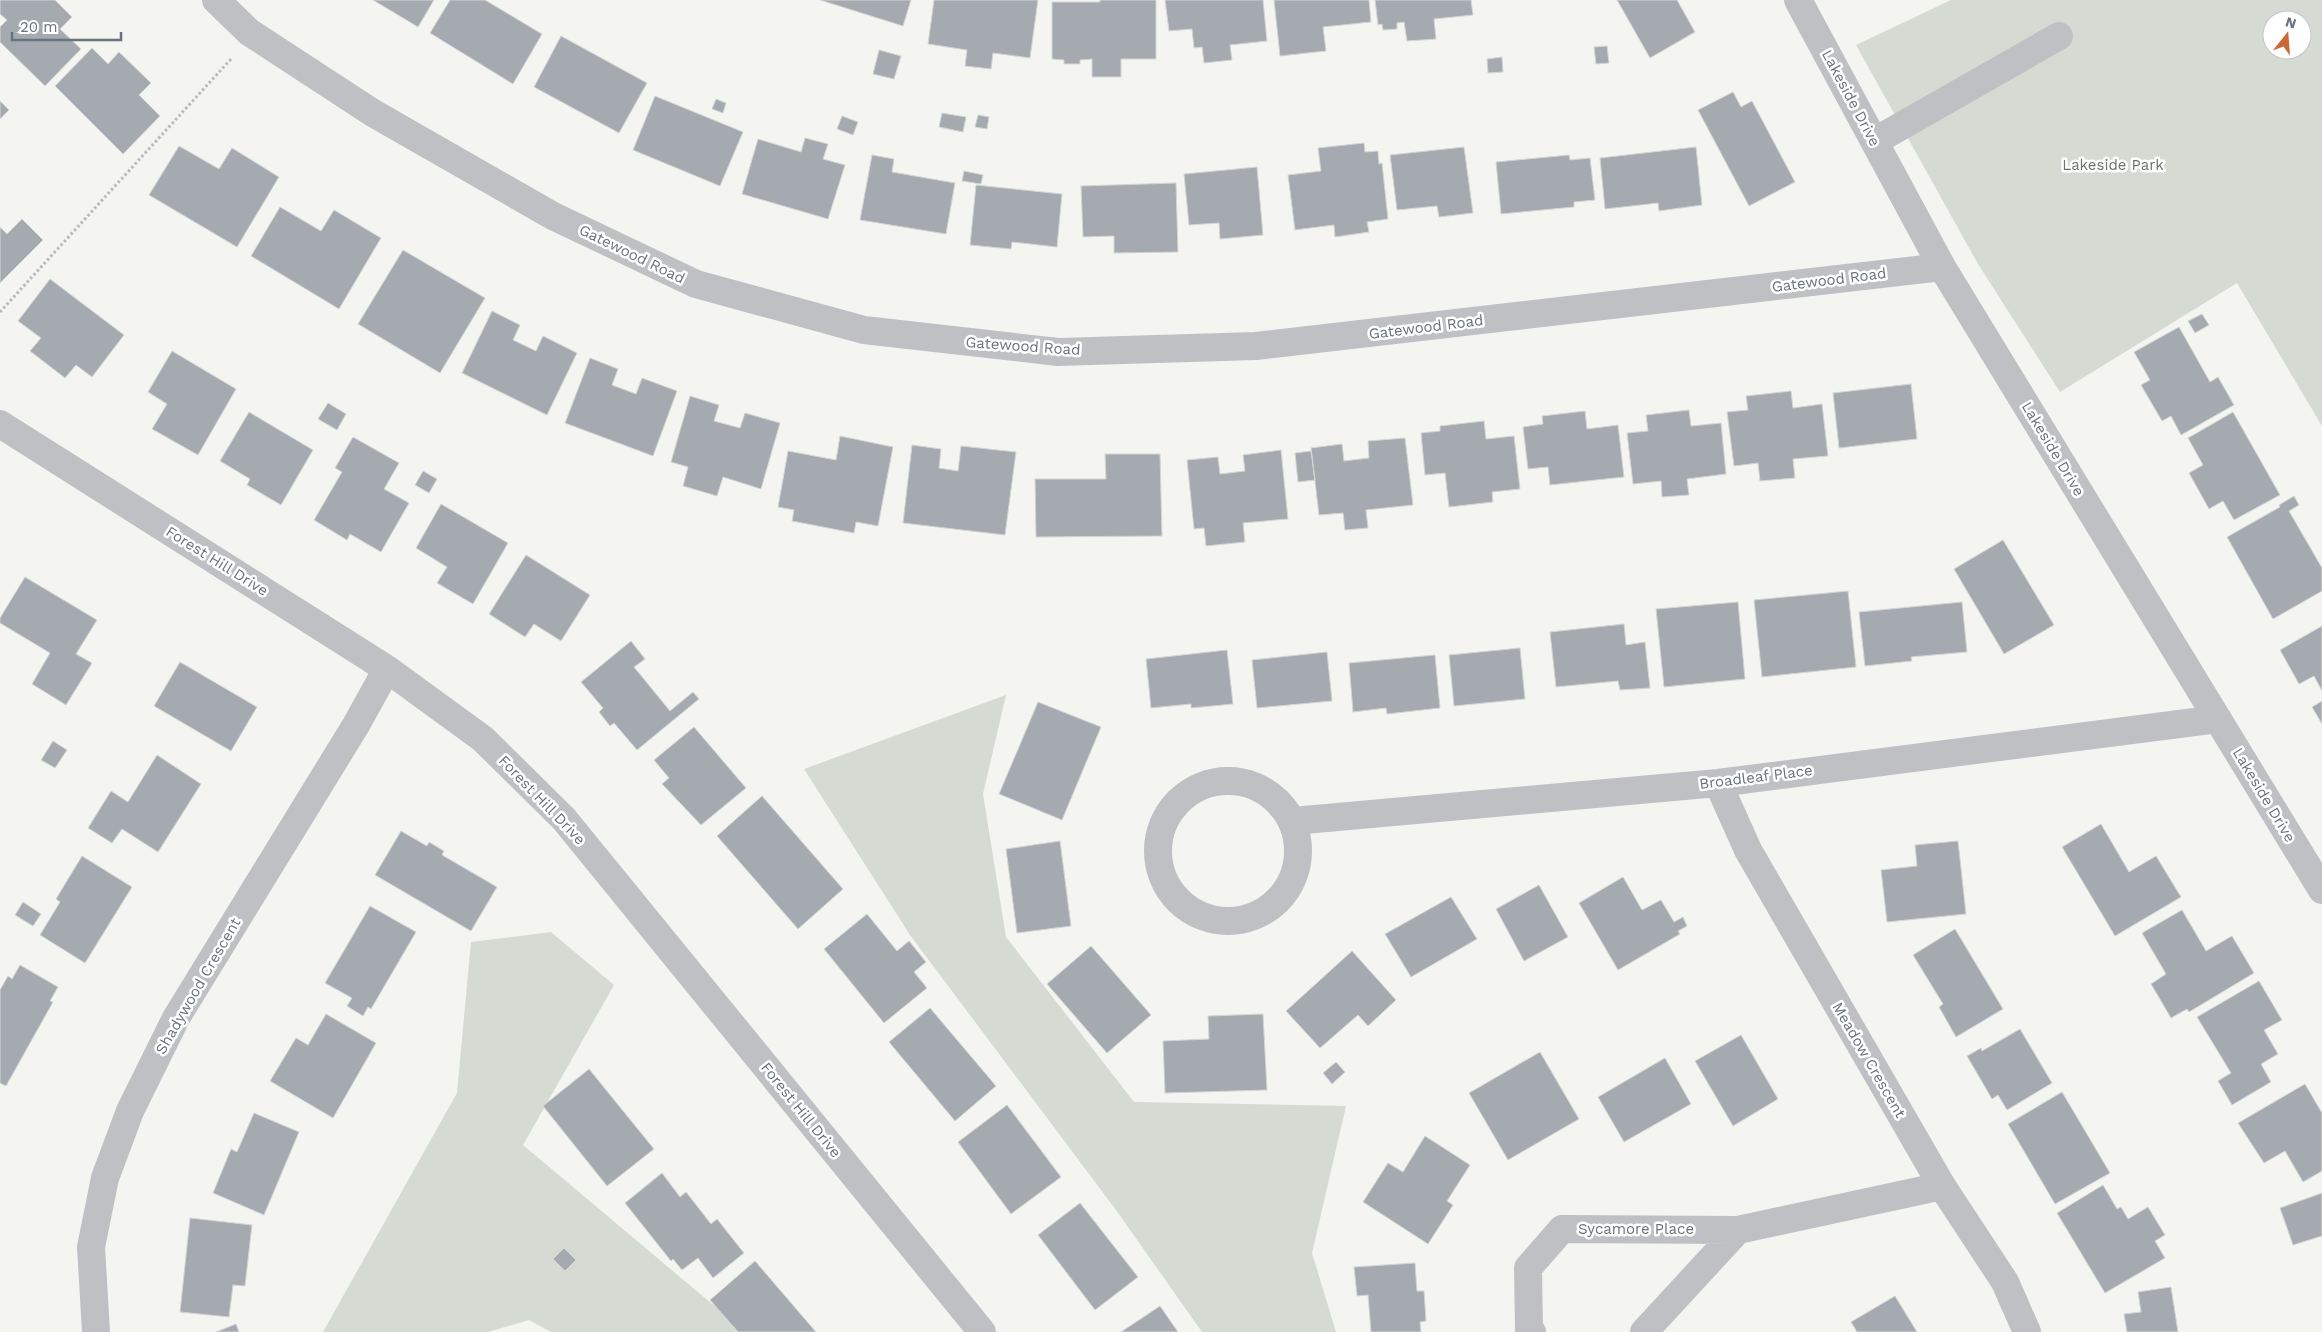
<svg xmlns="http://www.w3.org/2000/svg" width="2322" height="1332" viewBox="0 0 2322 1332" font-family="'Work Sans',sans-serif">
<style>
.green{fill:#d5dad2;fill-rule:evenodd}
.building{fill:#a5aab0;stroke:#d5d5d3}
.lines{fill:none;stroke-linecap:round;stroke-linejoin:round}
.path{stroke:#b7b9bc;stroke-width:3;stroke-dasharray:2.5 2.5;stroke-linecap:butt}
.minor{stroke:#bec0c4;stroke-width:28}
.labels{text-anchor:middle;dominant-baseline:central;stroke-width:5;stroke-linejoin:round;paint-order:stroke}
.street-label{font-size:15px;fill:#67727e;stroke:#fff}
.park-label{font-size:15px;fill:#677665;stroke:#fff}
</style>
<rect width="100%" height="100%" fill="#f4f4f1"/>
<path class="green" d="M1951 0H2322V426L2237 283 2060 392 1978 264 1856 45ZM2272 20H2302V50H2272Z
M1006 695 983 794 1006 937 1134 1102 1346 1106 1312 1253 1336 1332H1202L1116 1210 910 935 804 769Z
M551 932 614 985 523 1145 718 1309 737 1332H551L529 1320 488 1332H323L457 1093 471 942Z"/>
<path class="building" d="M0 0H55L72 17 60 29 81 49 45 86 0 42V27L7 20 0 14Z
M373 0H434L418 27Z
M450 0H485L542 34 513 84 430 33Z
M820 0H911L903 26Z
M934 0H1038L1030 58 993 53 991 69 965 66 967 50 928 44Z
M1100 0H1156V59H1121V77H1092V59L1080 60V64H1064V60L1052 59V2H1100Z
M1165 0H1263L1267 41 1230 45 1232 60 1204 63 1202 47 1194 48 1192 29 1169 31Z
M1274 0H1369L1371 22 1323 27 1326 51 1280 56Z
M1375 0H1471L1473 15 1434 19 1436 39 1407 41 1404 22 1397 23V29L1383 30 1382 24 1378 25Z
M1617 0H1677L1695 32 1650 58Z
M561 36 647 83 619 133 534 87Z
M1607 46 1609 63 1596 64 1594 47Z
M92 48 108 64 119 52 151 83 139 95 160 116 123 154 55 86Z
M879 50 901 56 894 79 873 74Z
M1502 57 1503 72 1488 73 1487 59Z
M1733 92 1741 107 1752 101 1795 182 1749 206 1698 110Z
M655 96 743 132 720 186 633 150Z
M716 99 726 103 723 113 712 109Z
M0 101 9 110 0 119Z
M942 113 966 117 963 132 939 127Z
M978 115 989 117 987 129 975 127Z
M842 116 858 122 853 135 837 129Z
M805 138 828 144 823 159 845 165 828 219 742 194 758 139 801 152Z
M1364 143 1365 152 1378 151 1379 164 1382 163 1388 219 1367 222 1369 232 1335 237 1334 225 1295 230 1288 175 1321 171 1318 148Z
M179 146 219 169 232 148 279 177 237 247 149 195Z
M1464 147 1473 213 1439 217 1437 206 1397 210 1390 155Z
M1696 147 1702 205 1659 211 1658 203 1605 209 1600 158Z
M872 155 894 159 892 172 955 183 946 234 860 220Z
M1569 155 1570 160 1590 158 1595 200 1574 202V207L1501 214 1496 162Z
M1257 167 1263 235 1220 239 1219 223 1189 225 1184 174Z
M964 171 983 175 981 184 962 181Z
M1176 183 1178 252 1114 253V236L1083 237 1081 186Z
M976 185 1062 194 1057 247 1012 242 1011 249 970 245Z
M280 207 321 231 334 210 381 238 339 309 251 256Z
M22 219 43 240 0 283V227L7 234Z
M403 250 485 298 440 373 358 324Z
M50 279 124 335 92 377 76 365 65 378 30 351 41 338 18 321Z
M492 311 520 325 513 340 536 351 543 336 577 353 547 415 462 373Z
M2202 314 2209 325 2195 333 2188 321Z
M2179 327 2210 382 2218 377 2234 405 2181 435 2171 416 2162 421 2141 385 2150 380 2134 352Z
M172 351 236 389 198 455 152 429 167 404 148 392Z
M590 358 618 369 612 385 636 394 642 378 677 391 653 456 565 423Z
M1911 384 1917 439 1839 448 1833 393Z
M1791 391 1793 408 1822 404 1828 456 1793 459 1795 478 1760 481 1758 463 1734 466 1727 412 1748 410 1746 396Z
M690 396 719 405 714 421 740 428 745 413 780 423 761 489 723 477 717 496 683 486 688 467 671 462Z
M328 403 346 414 337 430 318 419Z
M1689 410 1691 426 1721 423 1726 474 1687 479 1689 495 1662 497 1661 481 1633 484 1627 433 1648 431 1646 415Z
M1585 411 1587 429 1618 425 1624 477 1550 485 1548 467 1528 469 1523 427 1543 424 1542 416Z
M249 412 313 450 281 505 247 485 250 479 220 461Z
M2233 412 2280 495 2234 520 2223 501 2209 509 2189 473 2203 465 2188 438Z
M1484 421 1486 439 1514 436 1520 489 1492 492 1493 502 1449 507 1445 473 1425 475 1421 433 1440 431V426Z
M840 436 893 447 878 526 856 522 854 533 792 521 794 510 778 507 788 451 836 460Z
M353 437 399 463 384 489 409 503 381 552 350 534 347 540 314 520 342 472 335 468Z
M1405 438 1413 505 1366 510 1368 528 1345 530 1343 513 1319 515 1311 448 1342 444 1344 461 1369 458 1368 441Z
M912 445 941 449 939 468 958 471 961 446 1016 452 1005 535 903 523Z
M1281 450 1288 519 1243 523 1245 542 1206 546 1204 528 1194 529 1187 460 1218 457 1220 474 1245 471 1243 455Z
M1311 451 1315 480 1298 482 1295 453Z
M1105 454H1160L1162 536 1036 537 1035 479H1106Z
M423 471 437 479 429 493 415 485Z
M2294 496 2299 505 2289 511 2322 568V591L2273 619 2227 537 2280 507 2279 505Z
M441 504 508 543 473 604 437 583 447 567 416 548Z
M2003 540 2054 625 2004 654 1954 569Z
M526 555 590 595 561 641 534 624 525 637 489 614Z
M25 577 97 620 76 654 92 663 66 705 32 684 50 653 0 623V618Z
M1848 591 1856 667 1762 677 1754 600Z
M1738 602 1745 679 1664 687 1656 609Z
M1962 602 1967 652 1911 657 1912 661 1865 666 1859 612Z
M1624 624 1626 645 1645 642 1650 688 1620 690 1618 681 1556 687 1550 632Z
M2322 626V691L2314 676 2299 684 2280 650Z
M631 641 645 659 634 667 670 711 693 692 699 699 637 750 614 723 610 726 599 712 603 708 581 682Z
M1520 648 1525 699 1454 706 1449 655Z
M1227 650 1233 704 1191 708V704L1151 708 1146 659Z
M1327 652 1332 701 1257 708 1252 660Z
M1435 655 1440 708 1387 714 1386 708 1353 712 1349 663Z
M180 662 257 707 231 751 154 706Z
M2322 701V724L2312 707Z
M1038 702 1101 727 1062 820 999 794Z
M694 727 746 788 701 825 662 784 669 778 654 760Z
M53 741 67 750 55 768 41 760Z
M157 755 201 784 158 852 122 829 112 843 88 828 111 791 128 802Z
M762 796 843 889 798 929 717 836Z
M2101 824 2129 872 2156 856 2181 897 2115 936 2062 847Z
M401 831 427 846 429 842 444 851 442 855 497 887 471 931 375 875Z
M1060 841 1071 926 1017 933 1006 849Z
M1958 841 1966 914 1887 922 1881 870 1917 866 1915 845Z
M82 856 132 887 85 963 40 935 60 902 56 899Z
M1623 877 1642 910 1661 900 1674 922 1683 917 1687 926 1678 931 1680 934 1618 970 1579 903Z
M1539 885 1568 937 1524 961 1496 909Z
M1451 897 1477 939 1411 977 1385 934Z
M23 902 41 914 33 926 15 915Z
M370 906 416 932 371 1009 368 1007 363 1016 347 1006 352 998 325 983Z
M2182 910 2206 951 2232 936 2254 973 2189 1012 2187 1009 2171 1018 2151 984 2166 974 2142 933Z
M867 914 897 951 909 941 926 962 914 972 927 988 884 1023 824 949Z
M1955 929 2003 1009 1956 1037 1939 1007 1943 1004 1913 955Z
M1091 946 1151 1015 1107 1053 1047 984Z
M1352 951 1396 1000 1368 1026 1358 1015 1320 1048 1286 1011Z
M20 965 58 987 50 1001 53 1002 6 1086 0 1083V990L8 976 12 979Z
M2259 981 2282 1020 2264 1030 2278 1054 2261 1064 2271 1082 2232 1105 2218 1081 2231 1073 2197 1017Z
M930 1008 996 1086 955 1121 889 1042Z
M326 1014 376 1043 333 1118 270 1081 296 1038 308 1045Z
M1263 1014 1267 1090 1165 1093 1163 1041 1209 1039 1208 1016Z
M2020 1029 2052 1083 2007 1110 1998 1095 1992 1099 1967 1056 1981 1048 1982 1051Z
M1741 1035 1778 1099 1733 1126 1695 1061Z
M1540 1052 1579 1119 1508 1160 1469 1093Z
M1665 1058 1691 1104 1624 1142 1598 1097Z
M1336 1062 1345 1072 1332 1084 1323 1073Z
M589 1069 654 1149 607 1186 543 1106Z
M2305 1084 2322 1113V1171L2303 1182 2285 1151 2264 1163 2238 1123Z
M2062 1092 2110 1173 2055 1204 2008 1124Z
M1007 1105 1061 1177 1011 1214 958 1142Z
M254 1113 299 1132 264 1215 213 1193 231 1149 237 1152Z
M1425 1136 1470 1165 1447 1201 1453 1205 1428 1244 1363 1202 1388 1163 1403 1172Z
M662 1173 680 1197 686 1192 711 1224 717 1219 744 1253 713 1278 698 1258 682 1270 673 1259 671 1261 625 1203Z
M2103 1185 2117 1209 2121 1207 2128 1219 2148 1207 2165 1235 2155 1241 2165 1258 2105 1293 2057 1213Z
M2322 1193V1236L2293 1245 2280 1208Z
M1080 1203 1138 1277 1095 1310 1038 1235Z
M190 1218 252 1225 245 1286 233 1285 229 1317 180 1312Z
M564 1248 576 1260 565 1271 553 1259Z
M755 1261 816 1332H738L710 1300Z
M1415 1263 1417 1291H1424L1426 1321 1420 1322 1421 1332H1371L1368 1295 1357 1296 1354 1267Z
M2171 1287 2178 1332H2127L2124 1314 2141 1312 2138 1292Z
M1895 1296 1917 1332H1857L1851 1322Z
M1160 1306 1178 1332H1121Z
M236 1324 239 1332H216Z"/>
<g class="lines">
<path class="path" d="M0 312 231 59"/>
<path class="minor" d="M216 0 249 32 373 113 553 216 696 284 864 330 1058 352 1256 346 1942 267
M1798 0 1942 267 2322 890
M1875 141 2059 36
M0 424 387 669 483 739 564 819 982 1332
M1158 851a70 70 0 1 1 140 0a70 70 0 1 1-140 0Z
M1718 783 1748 850 1942 1186 2005 1282 2027 1332
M1293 821 1718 783 2218 719
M96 1332 91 1247 105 1178 130 1111 176 1018 356 725 387 669
M1532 1332 1529 1329 1528 1268 1562 1229 1738 1230 1942 1186
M1644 1332 1738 1230"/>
</g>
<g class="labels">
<g class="street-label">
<text transform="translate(1851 98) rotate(62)">Lakeside Drive</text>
<text transform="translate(632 254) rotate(26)">Gatewood Road</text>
<text transform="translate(1829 280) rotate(-7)">Gatewood Road</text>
<text transform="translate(1426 327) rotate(-7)">Gatewood Road</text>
<text transform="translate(1023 346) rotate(4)">Gatewood Road</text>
<text transform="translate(2053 449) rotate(59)">Lakeside Drive</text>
<text transform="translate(217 561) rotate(32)">Forest Hill Drive</text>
<text transform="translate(1756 777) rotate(-7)">Broadleaf Place</text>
<text transform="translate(2264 795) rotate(59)">Lakeside Drive</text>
<text transform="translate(542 800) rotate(46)">Forest Hill Drive</text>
<text transform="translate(198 986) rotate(-60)">Shadywood Crescent</text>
<text transform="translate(1869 1060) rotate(60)">Meadow Crescent</text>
<text transform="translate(801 1110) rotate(51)">Forest Hill Drive</text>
<text x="1636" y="1229">Sycamore Place</text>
</g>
<g class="park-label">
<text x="2113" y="165">Lakeside Park</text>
</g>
</g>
<g transform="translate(2287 35) rotate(17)"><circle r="24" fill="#ffffff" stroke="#c2c7cb"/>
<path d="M0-4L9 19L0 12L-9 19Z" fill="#cb6839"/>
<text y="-8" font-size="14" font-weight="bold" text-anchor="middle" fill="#67727e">N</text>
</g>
<path d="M12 32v8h109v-8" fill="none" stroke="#67727e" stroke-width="2.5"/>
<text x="20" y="32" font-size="15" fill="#67727e" stroke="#ffffff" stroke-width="4" paint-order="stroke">20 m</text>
</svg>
